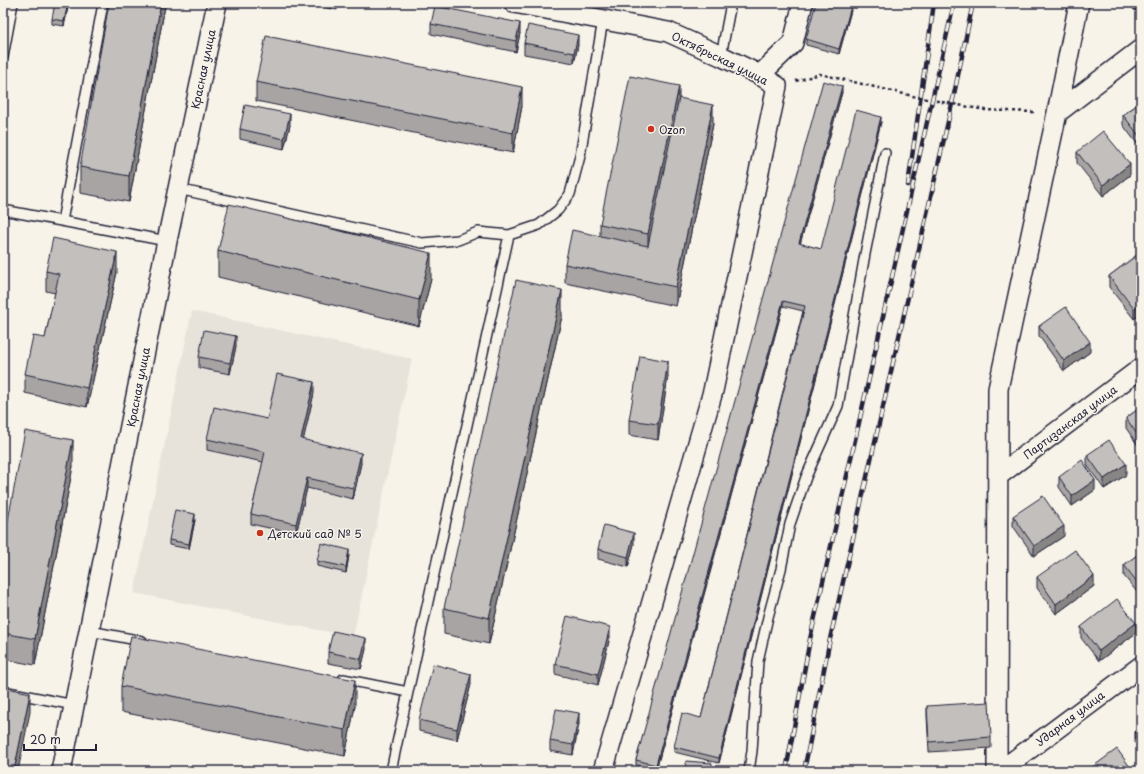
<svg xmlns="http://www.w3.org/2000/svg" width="1144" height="774" viewBox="0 0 1144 774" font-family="'Playpen Sans',sans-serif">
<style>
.built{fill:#e7e3db}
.green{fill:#d8d5cf;stroke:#7d7c85}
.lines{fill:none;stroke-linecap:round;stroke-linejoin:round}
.lane-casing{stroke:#22223b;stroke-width:12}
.street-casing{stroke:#22223b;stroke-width:22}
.path{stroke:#22223b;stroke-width:2.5;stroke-dasharray:3 3;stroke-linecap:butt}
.lane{stroke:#f7f3e8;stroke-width:9}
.street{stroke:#f7f3e8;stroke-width:19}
.rail-casing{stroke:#22223b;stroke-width:4.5}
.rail{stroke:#f7f3e8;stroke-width:3;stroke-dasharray:9;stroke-linecap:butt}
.wall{fill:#a7a4a3;stroke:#22223b}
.shaded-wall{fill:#888684;stroke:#22223b}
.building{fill:#c2bfbd;stroke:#22223b}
.poi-dot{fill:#c8321e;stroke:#f7f3e8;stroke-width:1.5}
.labels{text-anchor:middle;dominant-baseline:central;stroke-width:3;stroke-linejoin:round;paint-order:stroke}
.street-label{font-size:11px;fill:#22223b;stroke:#f7f3e8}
.poi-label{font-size:11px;fill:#22223b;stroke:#f7f3e8;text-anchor:start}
</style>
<rect width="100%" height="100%" fill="#f7f3e8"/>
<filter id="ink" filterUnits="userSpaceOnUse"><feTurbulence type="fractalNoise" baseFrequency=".025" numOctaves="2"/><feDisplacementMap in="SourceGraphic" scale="8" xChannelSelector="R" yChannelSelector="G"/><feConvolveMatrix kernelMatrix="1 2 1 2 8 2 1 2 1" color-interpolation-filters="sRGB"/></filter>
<g filter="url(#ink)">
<path class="built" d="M192 311 412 359 353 637 134 593Z"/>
<path class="green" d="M511 767 522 771H493L494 768Z"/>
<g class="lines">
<g class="lane-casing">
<path id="lane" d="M721 56 731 3
M3 57 13 3
M178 189 422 243 458 240 478 232 509 235 539 225 558 210 570 194 580 156 603 20
M3 210 167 241
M62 221 102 9
M90 631 142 641
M343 679 408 692
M3 691 74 705
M391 771 408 692 509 235
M749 771 752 751 758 661 768 617 781 569 790 524 806 477 838 406 865 254 885 153"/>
</g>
<g class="street-casing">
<path id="street" d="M514 3 668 32 721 56 760 75 777 86 713 391 603 771
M760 75 793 43 803 3
M1057 113 1141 49
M998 476 1141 368
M61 771 167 241 217 3
M997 771 998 389 1057 113 1079 3
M1000 771 1141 666"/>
</g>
<path class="path" d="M796 81 820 74 921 98 985 110 1034 112"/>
<use href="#lane" class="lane"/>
<use href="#street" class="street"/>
<g class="rail-casing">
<path id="rail" d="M908 185 934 3
M786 771 810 639 954 3
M804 771 830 639 952 104 973 3"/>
</g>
<use href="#rail" class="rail"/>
</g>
<path class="wall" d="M69 3 64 26 52 24V19Z
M165 3V6L129 202 80 193V167Z
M304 3H338L337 10Z
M853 3 839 54 806 45V39Z
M1128 3H1141L1135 11Z
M431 24 520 33 516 52 431 34Z
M524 43 578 45 574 63 524 54Z
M256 82 522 106 513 153 256 101Z
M842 92 800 244 821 249 881 122 719 763 674 752V747L701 718 803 311 783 306 656 770 636 765V760Z
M679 98 713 124 676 306 565 283V264L600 236V224Z
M1141 102V149L1123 125V115Z
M290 125 284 149 240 139V129Z
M1077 152 1130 175 1103 196 1077 163Z
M218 251 431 279 419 326 218 277Z
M1141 252V314L1134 319 1109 287V276Z
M46 271 117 272 87 407 25 393V374L45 338 55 293 46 291Z
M562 316 489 644 444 634V608Z
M1039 326 1090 352 1064 371 1039 336Z
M236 346 230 374 199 368V357Z
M668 376 658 440 629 435V420Z
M314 393 303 440 361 463 353 499 307 488 296 534 251 524V514L263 462 207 450V439L267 419Z
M1141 407V450L1126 428V418Z
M1087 455 1126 475 1104 489 1087 465Z
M73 466 35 665 3 659V546Z
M1059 477 1095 490 1072 506 1059 487Z
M1013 516 1064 536 1034 556 1013 526Z
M195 520 189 549 169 545V540Z
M634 544 628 567 598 559V549Z
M1141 552V597L1124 576V565Z
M349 555 346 573 317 566V561Z
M1037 577 1094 586 1056 614 1037 588Z
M1081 627 1136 633 1099 661 1081 638Z
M610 637 598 685 555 674V664Z
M366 649 361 669 328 663V652Z
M471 684 457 740 419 731V720Z
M121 686 355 706 345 756 121 712Z
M927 706 991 737V748L929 752 927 716Z
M579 723 573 755 550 751V741Z
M1141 727V749L1135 743V732Z"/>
<path class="shaded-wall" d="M68 3H69L64 26V21Z
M161 3H165V6L129 202V176Z
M852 3H853L839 54V49Z
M1135 3H1141V6L1135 11Z
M520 23V33L516 52V41Z
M578 35V45L574 63V53Z
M679 86V117L648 265V234Z
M842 86V92L799 248V243Z
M522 87V106L513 153V133Z
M713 105V124L676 306V287Z
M290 114V125L284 149V139Z
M881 117V122L719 763V758Z
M1130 164V175L1103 196V185Z
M117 252V272L87 407V388Z
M431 253V279L419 326V300Z
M562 290V316L489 644V618Z
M783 301V306L656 770V765Z
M1141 303V314L1134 319V309Z
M236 336V346L230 374V363Z
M1090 342V352L1064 371V361Z
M668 361V376L658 440V424Z
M314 382V393L301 450V439Z
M73 440V466L35 665V639Z
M361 453V463L353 499V488Z
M1126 464V475L1104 489V479Z
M307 478V488L296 534V524Z
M1095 480V490L1072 506V496Z
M195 514V520L189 549V544Z
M1064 526V536L1034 556V546Z
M634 533V544L628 567V557Z
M349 550V555L346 573V567Z
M1094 576V586L1056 614V604Z
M1136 623V633L1099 661V651Z
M610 627V637L598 685V674Z
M366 638V649L361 669V659Z
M471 674V684L457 740V729Z
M355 680V706L345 756V730Z
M30 693V712L18 771H14Z
M579 713V723L573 755V745Z"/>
<path class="building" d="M55 3H68L64 21 52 19Z
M109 3H161L129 176 80 167Z
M816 3H852L839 49 806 39Z
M435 6 520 23 516 41 431 24Z
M528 25 578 35 574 53 524 43Z
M266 36 522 87 513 133 256 82Z
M630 76 679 86 648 234 600 224Z
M823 81 842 86 799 243 821 249 856 110 881 117 719 758 674 747 682 713 701 718 805 306 783 301 656 765 636 760Z
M679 98 713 105 676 287 565 264 572 230 648 246Z
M1141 102V138L1123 115Z
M245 105 290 114 284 139 240 129Z
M1103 131 1130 164 1103 185 1077 152Z
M229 204 431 253 419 300 218 251Z
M53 238 117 252 87 388 25 374 33 336 45 338 59 274 46 271Z
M1141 252V303L1134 309 1109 276Z
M516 280 562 290 489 618 444 608Z
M1066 307 1090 342 1064 361 1039 326Z
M204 330 236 336 230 363 199 357Z
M640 356 668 361 658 424 629 420Z
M277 374 314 382 301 439 361 453 353 488 307 478 296 524 251 514 265 452 207 439 214 407 267 419Z
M1141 407V440L1126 418Z
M25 431 73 440 35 639 3 633V546Z
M1109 440 1126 464 1104 479 1087 455Z
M1082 460 1095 480 1072 496 1059 477Z
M1043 496 1064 526 1034 546 1013 516Z
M175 510 195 514 189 544 169 540Z
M604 525 634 533 628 557 598 549Z
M321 543 349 550 346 567 317 561Z
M1075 550 1094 576 1056 604 1037 577Z
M1141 552V587L1124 565Z
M1117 599 1136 623 1099 651 1081 627Z
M567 616 610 627 598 674 555 664Z
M333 631 366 638 361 659 328 652Z
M131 636 355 680 345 730 121 686Z
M433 664 471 674 457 729 419 720Z
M3 687 30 693 14 771H3Z
M989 702 991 737 929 742 927 706Z
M556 709 579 713 573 745 550 741Z
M1141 727V739L1135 732Z
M1117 749 1133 771H1087Z
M686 761 712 763V771H685Z"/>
</g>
<g class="poi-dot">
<circle cx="651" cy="129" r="4"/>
<circle cx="260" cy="533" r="4"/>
</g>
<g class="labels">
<g class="street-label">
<text transform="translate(720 58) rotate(26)">Октябрьская улица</text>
<text transform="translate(203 69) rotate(-78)">Красная улица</text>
<text transform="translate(138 387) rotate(-79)">Красная улица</text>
<text transform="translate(1070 422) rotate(-37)">Партизанская улица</text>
<text transform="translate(1070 718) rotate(-37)">Ударная улица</text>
</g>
<g class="poi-label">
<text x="659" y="129">Ozon</text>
<text x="268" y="533">Детский сад № 5</text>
</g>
</g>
<rect width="1144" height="774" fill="none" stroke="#f7f3e8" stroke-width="16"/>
<rect x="8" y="8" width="1128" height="758" fill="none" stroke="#22223b" stroke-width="1.5" filter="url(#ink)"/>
<path d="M24 744v6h72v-6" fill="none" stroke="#22223b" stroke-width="2"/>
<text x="30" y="744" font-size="12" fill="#22223b" stroke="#f7f3e8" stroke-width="3" paint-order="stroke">20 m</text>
</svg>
